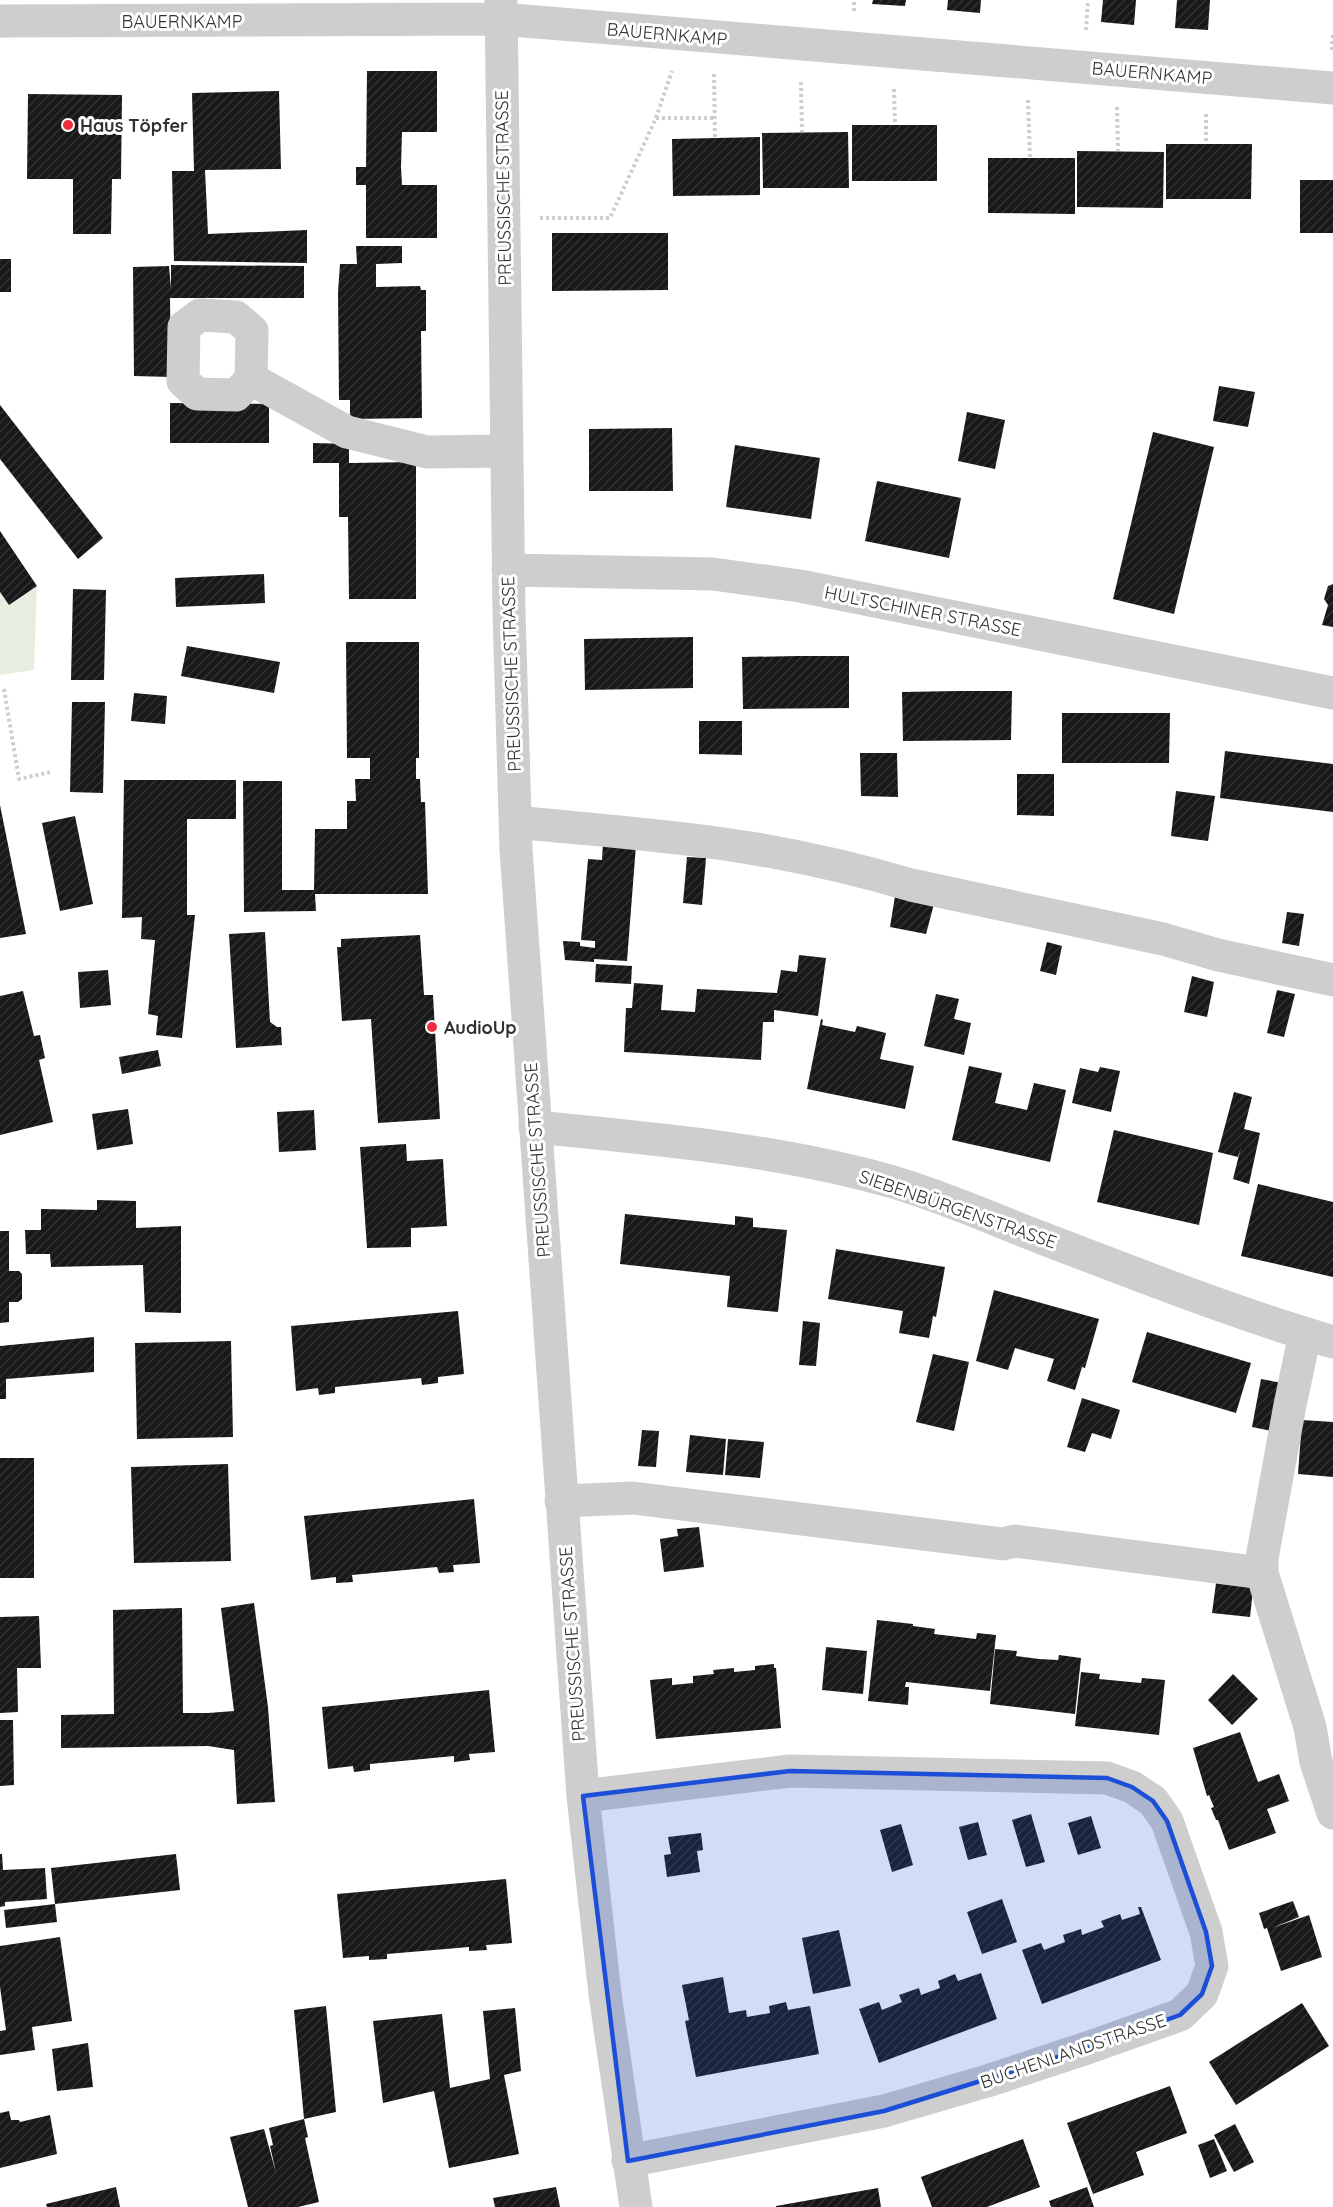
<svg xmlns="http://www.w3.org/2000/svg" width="1333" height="2207" viewBox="0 0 1333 2207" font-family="Quicksand,sans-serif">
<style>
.green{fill:#e8eedf}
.building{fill:url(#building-hatch)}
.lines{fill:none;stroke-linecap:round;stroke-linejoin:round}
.path{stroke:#cecece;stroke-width:4;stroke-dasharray:3 3;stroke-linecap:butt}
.minor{stroke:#cecece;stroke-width:33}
.marked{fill:#1d4ed8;fill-opacity:0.2;stroke:#1d4ed8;stroke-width:4.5;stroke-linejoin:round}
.poi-dot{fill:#ef2d3f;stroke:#fff;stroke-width:2}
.labels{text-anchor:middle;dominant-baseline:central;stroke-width:6;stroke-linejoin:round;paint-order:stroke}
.street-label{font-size:18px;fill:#313131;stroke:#fff}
.poi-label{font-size:18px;font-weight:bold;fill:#313131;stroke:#fff;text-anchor:start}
</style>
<defs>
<pattern id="building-hatch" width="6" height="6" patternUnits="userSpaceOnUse" patternTransform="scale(1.5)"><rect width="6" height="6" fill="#181818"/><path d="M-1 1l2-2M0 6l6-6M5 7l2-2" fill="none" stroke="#313131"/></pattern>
</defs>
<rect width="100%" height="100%" fill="#fff"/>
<path class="green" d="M37 586 34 670 0 675V592L9 605Z"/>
<path class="building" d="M873 0H906L905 6 872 4Z
M948 0H981L980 13 947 10Z
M1103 0H1136L1134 25 1101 22Z
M1177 0H1210L1208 30 1175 28Z
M367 71H437V132H402L401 167 402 185H437V238H366V185H356V167H366Z
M279 91 281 169 205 170 208 234 307 230V263L174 261 172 171H194L192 93Z
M28 94 122 95 121 179H112L111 234H73V179H27Z
M852 125H937V181H852Z
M848 132 849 188H763L762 133Z
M760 137V195L673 196 672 139Z
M1166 144H1252L1251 199H1166Z
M1077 151 1164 152 1163 208 1077 207Z
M988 158H1075V214L988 213Z
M1300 180H1333V233H1300Z
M552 233H668V290L552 291Z
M356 246H402V263L376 264V287L420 286 421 290H426V331H421L422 418 350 419V400H339L338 292 340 264H357Z
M0 259H11V292H0Z
M171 265 304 266V298H170L171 377 134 376 133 267 169 266 171 289Z
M1219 386 1255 392 1248 427 1213 421Z
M170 403 269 404V443H170Z
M0 405 103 538 78 559 0 459Z
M967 412 1005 420 995 469 958 461Z
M672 428 673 491H589V429Z
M1153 432 1214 447 1174 614 1113 599Z
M313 443 349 444V463L416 462V599H349L348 517H339V463H313Z
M735 445 820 458 811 519 726 507Z
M877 481 961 498 949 558 865 541Z
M0 531 37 586 9 605 0 592Z
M264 574 265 603 176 607 175 578Z
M1333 584V627L1322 625 1328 605 1324 599 1328 586Z
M73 589 106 590 104 680H71Z
M693 637V688L585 690 584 639Z
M346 642H419V758H416V779H420L421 802H425L428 894H315L316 911 244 912 243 781H282V890H314L315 829H347V801H356L355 779H370V758H347Z
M187 646 280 662 274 693 181 676Z
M798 656H849V708L743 709 742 657Z
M957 691H1012L1011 740 903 741 902 692Z
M134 693 167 696 165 724 131 721Z
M72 702H105L103 793 70 792Z
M1062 713H1170L1169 763H1062Z
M699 721H742V755L699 754Z
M1225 751 1333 764V812L1220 798Z
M860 753H897L898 797 861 796Z
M1017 774H1054V816L1017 815Z
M124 780H236V819H187V915H195L182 1038 156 1035 158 1016 148 1014 155 940 141 939 142 917 122 918Z
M1176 791 1215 796 1208 841 1171 836Z
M0 805 26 934 0 938Z
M75 816 93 904 60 911 42 823Z
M603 842 636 845 627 961 594 959V962L565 960 563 941 580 942V946L595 948V941L581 940 588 859 602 860Z
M687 857 706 858 702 905 683 903Z
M895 896 934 904 926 934 890 927Z
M1287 912 1304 914 1299 946 1282 943Z
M265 932 270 1022 277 1027H281L282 1045 236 1048 229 934Z
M420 935 424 995H433L440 1119 378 1123 371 1019 342 1021 337 947H341V939Z
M1047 942 1062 946 1056 975 1040 971Z
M799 955 826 958 818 1016 774 1010V1022H763L761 1060 624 1052 626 1008H632L634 983 663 985 661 1010 695 1012 697 989 777 993 781 970 797 972Z
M596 964 632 966 631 984 595 982Z
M108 970 111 1005 80 1008 78 972Z
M1192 976 1214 982 1207 1017 1184 1012Z
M1277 990 1295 994 1284 1037 1267 1033Z
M23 991 34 1036 40 1035 45 1058 39 1060 53 1122 0 1135V996Z
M936 994 959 999 954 1019 971 1023 964 1055 924 1046Z
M821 1019 823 1020 822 1025 855 1032 857 1026 886 1033 880 1059 914 1066 905 1109 807 1089Z
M158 1050 161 1066 122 1074 119 1057Z
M969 1066 1002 1073 995 1103 1027 1110 1034 1083 1066 1090 1050 1162 952 1140Z
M1100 1067 1120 1071 1111 1112 1072 1103 1080 1068 1098 1072Z
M1234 1092 1252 1097 1244 1129 1260 1133 1249 1184 1233 1179 1241 1147 1238 1157 1218 1152Z
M128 1109 133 1144 97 1150 92 1114Z
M314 1110 316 1150 279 1152 277 1112Z
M1114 1130 1213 1153 1199 1225 1097 1202Z
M406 1144 407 1161 443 1159 447 1226 411 1228V1247L367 1248 360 1147Z
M1258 1184 1333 1202V1277L1241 1256Z
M97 1200 136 1201V1228L181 1226V1313L145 1312 143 1265 51 1267 50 1254H26L25 1230H41V1209L97 1210Z
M625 1214 735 1225V1216L753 1218V1227L787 1230 778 1312 727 1307 730 1276 620 1264Z
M0 1231H9V1271H19L22 1274V1299L18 1302H9V1322L0 1323Z
M836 1249 945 1267 936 1317 933 1316 929 1338 899 1333 903 1311 828 1299Z
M994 1290 1099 1319 1085 1368 1082 1367 1075 1390 1047 1381 1054 1359 1032 1353 1015 1348 1008 1370 976 1361Z
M458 1311 464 1374 438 1377V1383L422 1385 421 1378 335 1387V1393L319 1395 318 1388 296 1391 291 1326Z
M803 1321 820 1323 816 1366 799 1365Z
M1147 1332 1251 1363 1236 1413 1132 1382Z
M94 1337V1372L6 1379V1399H0V1346Z
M231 1341 233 1437 137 1439 135 1343Z
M933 1354 969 1362 954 1431 916 1422Z
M1261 1379 1282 1383 1272 1431 1252 1427Z
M1082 1398 1120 1410 1111 1439 1092 1433 1085 1452 1067 1447Z
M1302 1420 1333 1422V1477L1298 1474Z
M642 1430 659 1431 656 1467 638 1466Z
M690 1435 726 1439 723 1475 686 1472Z
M728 1439 764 1442 760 1478 725 1475Z
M0 1458H34V1578H0Z
M228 1464 231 1561 134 1563 131 1467Z
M474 1499 480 1563 453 1565 454 1572 439 1573 437 1567 352 1575 353 1582 336 1583V1577L311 1580 304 1516Z
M699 1527 704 1567 664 1572 660 1539 678 1536 677 1529Z
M1254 1581 1250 1617 1212 1613 1216 1583Z
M254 1603 268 1707 275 1802 237 1804 234 1750 208 1746 61 1748V1715L114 1714 113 1610 182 1608 183 1713H208L234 1711 221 1608Z
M39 1616 41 1668H17L18 1712 0 1713V1617Z
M877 1620 913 1624V1626L935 1629 934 1634 976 1639 977 1633 996 1635 990 1691 906 1682 905 1687H909L908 1705 868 1701Z
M826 1647 867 1651 863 1694 822 1690Z
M995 1649 1017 1651 1016 1656 1039 1659 1058 1660 1059 1655 1081 1658 1075 1714 990 1704Z
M774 1664V1668H776L781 1728 656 1739 650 1680 672 1678V1685L693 1683V1676L714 1674 713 1670 734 1668V1672L755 1670V1666Z
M1081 1672 1100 1674 1099 1679 1141 1683 1142 1678 1165 1680 1159 1735 1075 1726Z
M1233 1674 1258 1699 1232 1725 1208 1700Z
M489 1690 495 1752 469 1754 470 1760 454 1762V1756L370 1764V1770L354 1772 353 1766 328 1769 322 1707Z
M0 1720H13L14 1785 0 1786Z
M1240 1732 1258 1782 1279 1774 1289 1801 1267 1809 1276 1833 1229 1850 1218 1820H1216L1211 1808 1214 1807 1211 1800 1209 1795 1207 1796 1193 1748Z
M1031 1814 1045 1862 1026 1867 1012 1820Z
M1091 1816 1101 1848 1078 1855 1068 1823Z
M978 1822 987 1855 968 1860 959 1827Z
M901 1824 913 1865 892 1872 880 1830Z
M701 1833 703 1850 697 1851 700 1872 667 1877 664 1855 671 1854 668 1837Z
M0 1854H2L3 1870 45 1868 47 1899 5 1902V1906L0 1907Z
M176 1854 180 1890 55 1904 51 1868Z
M506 1879 512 1943 486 1945 487 1950 469 1951V1947L387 1954V1959L369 1960V1956L343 1958 337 1894Z
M1002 1899 1017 1942 982 1954 967 1912Z
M1293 1901 1299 1917 1272 1928 1309 1915 1322 1957 1281 1971 1267 1928 1264 1929 1259 1913Z
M55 1904 57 1922 6 1928 4 1910Z
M1138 1907H1141L1161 1960 1042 2004 1022 1950 1041 1943 1044 1950 1065 1942 1063 1935 1081 1929 1082 1935 1104 1927 1101 1921 1120 1914 1122 1920 1140 1914Z
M839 1930 851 1986 813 1994 802 1938Z
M60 1937 72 2021 32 2027 35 2050 0 2055V2031L6 2030 0 1987V1946Z
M981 1973 997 2019 879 2063 859 2009 879 2002 882 2010 902 2002 899 1995 919 1988 921 1995 940 1988 938 1981 955 1974 958 1981Z
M723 1977 729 2013 746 2010 747 2017 770 2013 769 2006 786 2002 788 2010 810 2006 819 2054 696 2077 685 2021 689 2020 682 1985Z
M1302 2003 1329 2046 1236 2105 1209 2062Z
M326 2006 336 2112 304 2119 294 2010Z
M515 2008 521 2071 504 2075 519 2154 449 2168 434 2091 383 2103 373 2021 442 2014 450 2088 490 2079 483 2011Z
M88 2043 93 2087 57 2091 52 2049Z
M1170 2086 1187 2133 1136 2152 1144 2175 1093 2194 1067 2123Z
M9 2111 11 2120H19L20 2122 50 2115 57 2154 0 2168V2113Z
M304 2119 308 2137 305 2138 319 2202 298 2207H248L230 2137 264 2129 276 2173 270 2146 273 2145 269 2128Z
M1235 2124 1254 2162 1234 2172 1214 2135Z
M1023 2139 1040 2187 987 2207H932L921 2177Z
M1214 2139 1227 2171 1210 2178 1198 2145Z
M116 2187 120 2207H47L46 2204Z
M556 2187 560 2207H495L493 2198Z
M1087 2187 1094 2207H1051L1049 2201Z
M878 2188 881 2207H776V2206Z"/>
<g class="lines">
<path class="path" d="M854 11V0
M1086 30 1088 0
M1332 50 1333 32
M714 74 715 138
M801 82 802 132
M894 89 895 125
M1028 100 1030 158
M1117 107 1118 151
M1206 114V144
M656 118H714
M540 218H610L656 118 672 71
M4 689 19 779 51 772"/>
<path class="minor" d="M501 0 509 613 516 849 583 1796 605 1994 636 2207
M0 21 501 19 1333 88
M200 315 236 317 252 331 251 379 236 395 197 394 183 381 184 327Z
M251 379 347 432 427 452 507 451
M508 570 713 574 800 586 1333 693
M515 822C585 829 655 834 724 844 787 853 850 867 911 885L1163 939 1218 955 1333 980
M535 1127C655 1139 777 1149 893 1182 944 1197 993 1219 1042 1238 1139 1275 1234 1313 1333 1342
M1305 1334 1290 1405 1262 1558V1573L1310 1727 1316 1762 1333 1813
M561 1501 633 1498 1003 1544 1015 1541 1262 1573
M583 1796 790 1771 1107 1778 1132 1787 1153 1801 1167 1821 1206 1932 1212 1966 1202 1994 1180 2015 1087 2048 987 2081 884 2111 628 2161"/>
</g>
<path class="marked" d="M790 1771 1107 1778 1132 1787 1153 1801 1167 1821 1206 1932 1212 1966 1202 1994 1180 2015 1087 2048 884 2111 628 2161 583 1796Z"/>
<g class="poi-dot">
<circle cx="68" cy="125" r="6"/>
<circle cx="432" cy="1027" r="6"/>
</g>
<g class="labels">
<g class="street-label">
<text x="182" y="21">BAUERNKAMP</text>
<text transform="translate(667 34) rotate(5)">BAUERNKAMP</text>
<text transform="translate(1152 73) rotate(5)">BAUERNKAMP</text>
<text transform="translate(503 188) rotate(-91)">PREUSSISCHE STRASSE</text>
<text transform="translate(923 611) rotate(11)">HULTSCHINER STRASSE</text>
<text transform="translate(511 674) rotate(-92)">PREUSSISCHE STRASSE</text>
<text transform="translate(537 1160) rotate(-94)">PREUSSISCHE STRASSE</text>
<text transform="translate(958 1209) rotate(19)">SIEBENBÜRGENSTRASSE</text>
<text transform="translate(572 1644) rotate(-94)">PREUSSISCHE STRASSE</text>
<text transform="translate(1073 2051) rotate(-19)">BUCHENLANDSTRASSE</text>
</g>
<g class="poi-label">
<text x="80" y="125">Haus Töpfer</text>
<text x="444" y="1027">AudioUp</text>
</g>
</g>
</svg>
